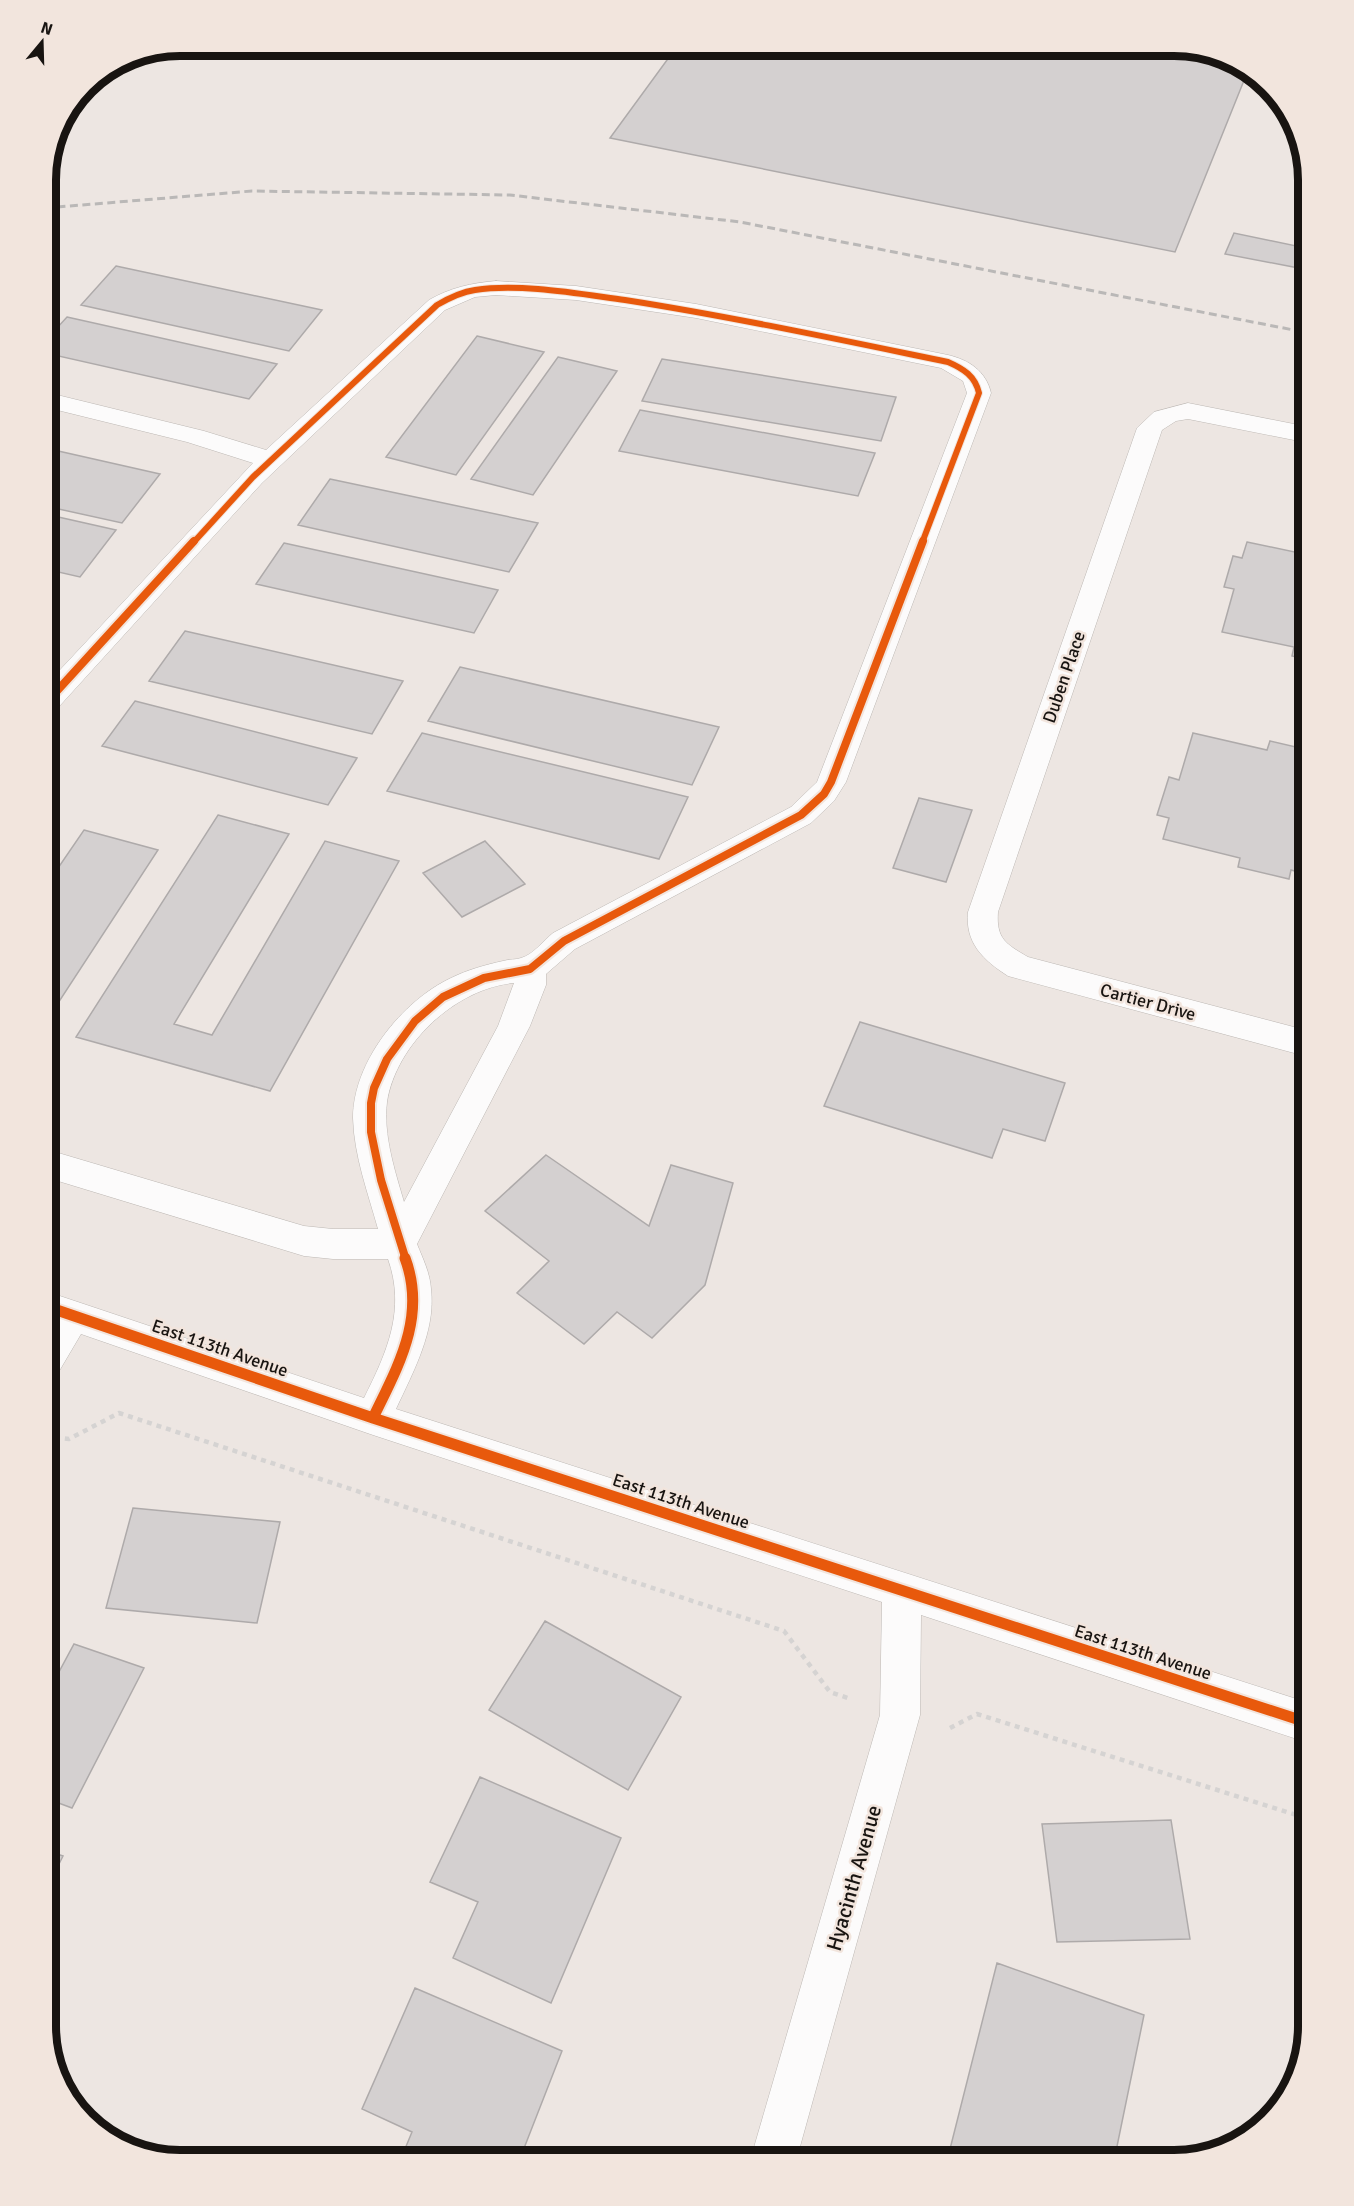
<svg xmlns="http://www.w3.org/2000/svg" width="1354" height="2206" viewBox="0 0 1354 2206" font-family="Signika,sans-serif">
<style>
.building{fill:#d4d0d0;stroke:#aeaaaa;stroke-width:1.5}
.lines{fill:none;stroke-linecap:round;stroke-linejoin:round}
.minor-casing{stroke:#bdb8b4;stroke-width:1}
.path{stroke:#d5d3d2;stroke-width:4.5;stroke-dasharray:5 5;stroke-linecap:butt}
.minor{fill:#fcfbfb;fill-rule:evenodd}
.rail{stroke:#bab8b7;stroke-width:3;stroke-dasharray:8 4.5;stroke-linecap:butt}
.cycleway-far2-casing{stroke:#f2e5dd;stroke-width:8}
.cycleway-far1-casing{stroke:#f2e5dd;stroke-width:12}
.cycleway-casing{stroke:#f2e5dd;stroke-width:15}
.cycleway-far2{stroke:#e8590c;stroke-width:6}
.cycleway-far1{stroke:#e8590c;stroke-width:8}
.cycleway{stroke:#e8590c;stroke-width:11}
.labels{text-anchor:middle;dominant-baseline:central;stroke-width:5;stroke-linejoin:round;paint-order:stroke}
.street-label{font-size:18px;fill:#181411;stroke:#f2e5dd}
.near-street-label{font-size:21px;fill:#181411;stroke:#f2e5dd}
.rim{fill:none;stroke:#181411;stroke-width:8}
</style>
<rect width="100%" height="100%" fill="#ede6e2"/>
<path class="building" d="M678 45H1179L1249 68 1175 252 610 138Z
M1309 209V270L1225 254 1234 233 1296 246Z
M116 266 322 310 289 351 81 305Z
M67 317 277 364 249 399 45 353V341Z
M477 336 544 352 456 475 386 457Z
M558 357 617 371 533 495 471 479Z
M662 359 896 397 881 441 642 401Z
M640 410 875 453 858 496 619 451Z
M45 448 160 474 122 523 45 506Z
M330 479 538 523 509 572 298 525Z
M45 514 116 530 80 577 45 569Z
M1247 542 1309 555V660L1292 656 1294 647 1222 632 1234 589 1224 587 1233 556 1242 558Z
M284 543 498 590 474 633 256 584Z
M185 631 403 681 372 734 149 681Z
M460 667 719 727 692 785 428 721Z
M135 701 357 758 328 805 102 746Z
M422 733 688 797 659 859 387 791Z
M1193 733 1267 750 1270 741 1309 750V875L1291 870 1289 879 1238 867 1240 858 1163 839 1169 818 1157 815 1169 777 1179 780Z
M919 798 972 810 946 882 893 868Z
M218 815 289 834 174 1024 212 1035 325 841 399 861 270 1091 76 1037Z
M84 830 158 850 45 1023V887Z
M485 841 525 884 462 917 423 873Z
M860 1022 1065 1083 1045 1141 1003 1129 992 1158 824 1106Z
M546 1155 649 1226 671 1165 733 1183 705 1285 652 1338 617 1312 584 1344 517 1293 549 1261 485 1211Z
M133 1508 280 1522 257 1623 106 1608Z
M545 1621 681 1697 628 1790 489 1710Z
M74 1644 144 1668 72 1808 45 1798V1698Z
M480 1777 621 1838 551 2003 453 1958 478 1902 430 1882Z
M1171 1820 1190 1939 1057 1942 1042 1824Z
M45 1850 63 1856 45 1892Z
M997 1963 1144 2015 1114 2161H983L950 2149Z
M415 1988 562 2051 519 2161H400L412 2132 362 2109Z"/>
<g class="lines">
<g class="minor-casing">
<path id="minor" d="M496 281 576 286 696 304 948 355C969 360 986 371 991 393L846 782 834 801 811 823 575 949 546 974V985L530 1026 417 1244C423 1259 430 1273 431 1289 436 1331 413 1372 396 1409L1309 1703V1743L921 1615 920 1715 796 2161H750L880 1715 882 1602 373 1435 81 1334 58 1373 45 1378V1329L49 1323 45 1321V1291L364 1398C387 1352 406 1310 388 1259H333L304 1256 45 1177V1149L304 1226 333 1229H378C368 1193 354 1156 353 1118 353 1062 402 1001 451 978 467 970 485 965 503 961 509 959 516 960 521 958 533 955 544 940 553 933L791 807 817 782 967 393 963 381 941 368 696 318 576 300 496 295 475 297 445 310 262 483 55 711 45 714V686L253 463 187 442 45 407V392L204 431 266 450 429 300C450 288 471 283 496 281ZM514 983 498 1026 404 1202C395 1171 383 1135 387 1102 396 1044 456 988 514 983Z
M1188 403 1309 427V443L1188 419 1176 421 1162 430 998 912C996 939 1006 944 1028 957L1309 1031V1057L1008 976C983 960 965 943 968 912L1137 428 1154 412Z"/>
</g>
<path class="path" d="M45 1436 69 1439 119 1413 784 1631 830 1692 848 1698
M950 1728 977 1714 1309 1819"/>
<use href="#minor" class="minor"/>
<path class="rail" d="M45 208 252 191 510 195 740 222 1309 333"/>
<g class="cycleway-far2-casing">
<path id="cycleway-far2" d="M193 543 253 477 437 305C449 298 461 292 475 290 520 283 580 294 625 300 733 317 841 340 948 362 964 369 975 376 979 393L922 543"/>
</g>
<g class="cycleway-far1-casing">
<path id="cycleway-far1" d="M45 704 194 541
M406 1260 381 1180 371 1132V1103L374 1088 387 1059 415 1021 443 997 484 978 530 969 564 941 801 815 824 794 831 782 923 541"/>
</g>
<g class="cycleway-casing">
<path id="cycleway" d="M45 1306 373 1418 1309 1723
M373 1418C398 1366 427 1317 405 1258"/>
</g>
<use href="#cycleway-far2" class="cycleway-far2"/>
<use href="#cycleway-far1" class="cycleway-far1"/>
<use href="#cycleway" class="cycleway"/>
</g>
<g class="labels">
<g class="street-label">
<text transform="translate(1064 677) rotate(-71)">Duben Place</text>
<text transform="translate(1148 1002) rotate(15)">Cartier Drive</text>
<text transform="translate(220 1348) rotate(19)">East 113th Avenue</text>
<text transform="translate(681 1501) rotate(18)">East 113th Avenue</text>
<text transform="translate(1143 1652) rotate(18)">East 113th Avenue</text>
</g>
<g class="near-street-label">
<text transform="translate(854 1878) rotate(-74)">Hyacinth Avenue</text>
</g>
</g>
<path d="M0 0H1354V2206H0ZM180 56H1174A124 124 0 0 1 1298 180V2026A124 124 0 0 1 1174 2150H180A124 124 0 0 1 56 2026V180A124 124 0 0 1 180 56Z" fill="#f2e5dd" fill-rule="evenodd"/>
<path class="rim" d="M180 56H1174A124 124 0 0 1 1298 180V2026A124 124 0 0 1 1174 2150H180A124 124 0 0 1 56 2026V180A124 124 0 0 1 180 56Z"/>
<g transform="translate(42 42) rotate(19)" stroke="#f2e5dd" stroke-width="4.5" paint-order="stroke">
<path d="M0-4.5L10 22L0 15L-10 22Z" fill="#181411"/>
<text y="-9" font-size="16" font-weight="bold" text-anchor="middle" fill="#181411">N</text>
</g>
</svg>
